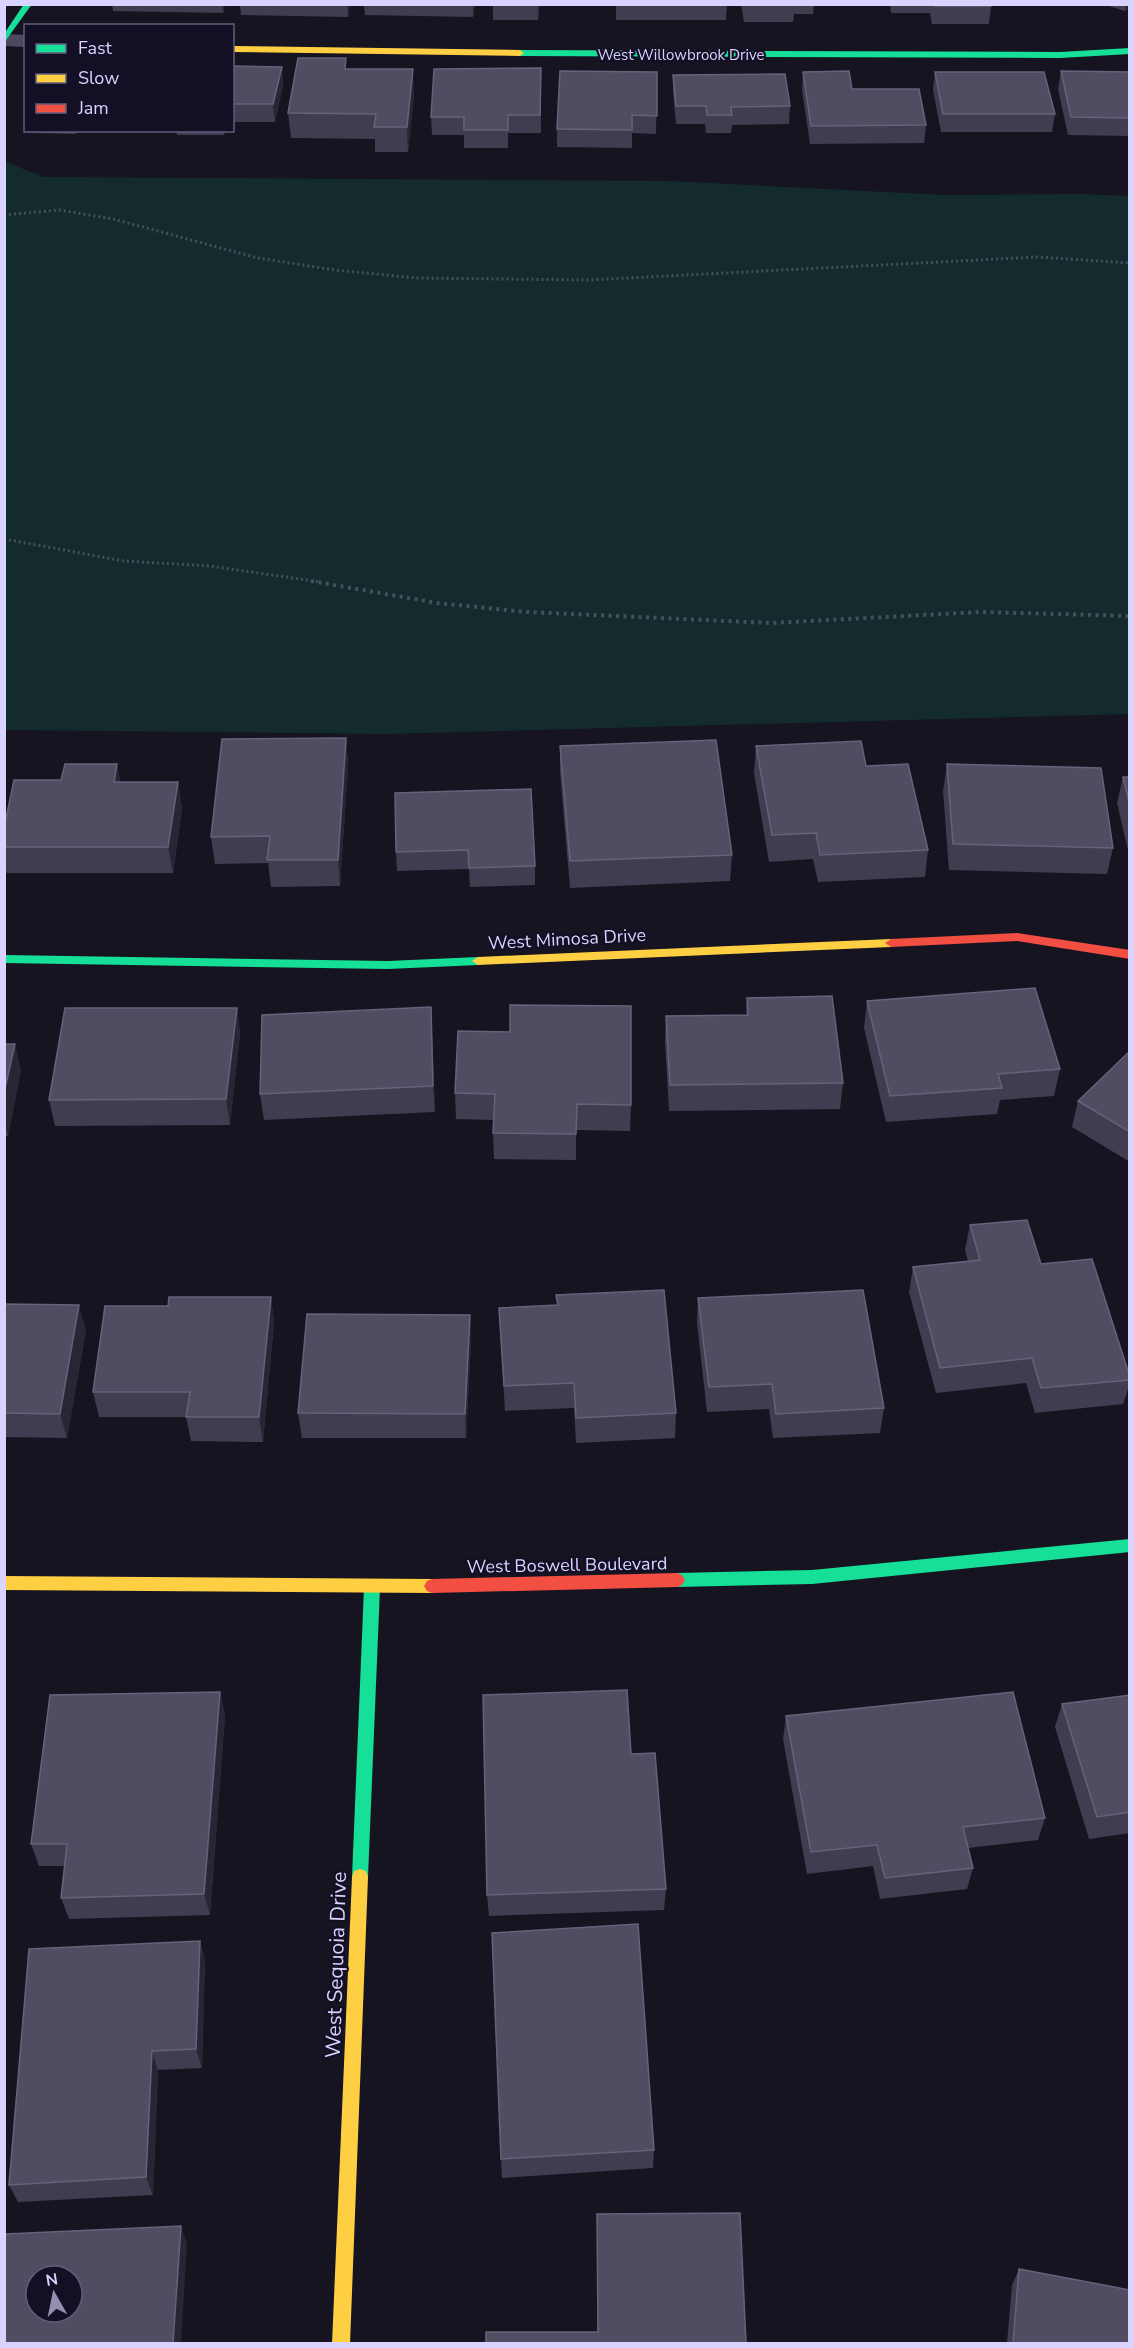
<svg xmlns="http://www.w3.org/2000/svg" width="1134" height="2348" viewBox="0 0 1134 2348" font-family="'Nunito Sans',sans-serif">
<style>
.green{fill:#132b2c}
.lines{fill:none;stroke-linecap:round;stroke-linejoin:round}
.path-far1{stroke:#44505e;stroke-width:3;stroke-dasharray:2 3;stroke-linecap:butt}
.path{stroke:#44505e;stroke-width:4;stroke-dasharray:3 4.5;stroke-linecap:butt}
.street{fill:#4a4961;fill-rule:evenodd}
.fast{fill:#16e098;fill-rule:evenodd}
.slow{fill:#ffcf43;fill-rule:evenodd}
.jam{fill:#f24e42;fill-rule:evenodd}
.wall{fill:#3f3d4f}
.shaded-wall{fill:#282634}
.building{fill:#504d62;stroke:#65627b;stroke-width:1.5;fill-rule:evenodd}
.labels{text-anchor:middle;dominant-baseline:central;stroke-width:4.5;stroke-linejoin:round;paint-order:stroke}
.far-street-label{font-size:15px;fill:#d8d3ff;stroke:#130f25}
.street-label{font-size:18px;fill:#d8d3ff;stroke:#130f25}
.near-street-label{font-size:21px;fill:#d8d3ff;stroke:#130f25}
</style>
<rect width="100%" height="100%" fill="#161420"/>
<path class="green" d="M4 161 43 177 668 181 945 195 1080 194 1129 196V714L388 734 5 730Z"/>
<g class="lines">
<path class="path-far1" d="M4 215 59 210 113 219 258 258 335 270 416 278 588 280 1037 257 1130 263
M4 539 124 561 210 566 320 582"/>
<path class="path" d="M311 581 437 603 527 612 771 623 981 612 1130 616"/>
<path class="street" d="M4 34 26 35V47L4 46Z"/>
<path class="fast" d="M24 4H32L4 43V34Z
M1130 48V54L1060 58 520 56 516 53 520 50 1060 52Z
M4 955 388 961 478 957 484 961 478 965 388 969 4 963Z
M1130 1539V1552L812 1584 677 1587 672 1585 669 1580 672 1575 677 1573 812 1570Z
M372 1581 377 1583 380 1588 368 1877 366 1883 360 1885 354 1883 352 1877 364 1588 367 1583Z"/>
<path class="slow" d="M232 46 520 50 524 53 520 56 232 52Z
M891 939 897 943 891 947 478 965 472 961 478 957Z
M4 1576 432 1579 437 1581 440 1586 437 1591 432 1593 4 1590Z
M360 1869 366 1871 368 1877 350 2344H332L352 1877 354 1871Z"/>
<path class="jam" d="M1017 933 1130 950V959L1017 941 891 947 885 943 891 939Z
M677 1573 682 1575 685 1580 682 1585 677 1587 432 1593 427 1591 424 1586 427 1581 432 1579Z"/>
</g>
<path class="wall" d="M112 4H225L223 13 113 11Z
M240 4H350L348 17 241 15Z
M364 4H475L473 17 365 15Z
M493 4H540L538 20H493Z
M616 4H727L726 20H616Z
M741 4H848L814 5 813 14H794L793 22H744Z
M890 4H990L991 6 989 24H932L930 13H891Z
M1102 4H1130V8L1125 11Z
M232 66 282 67 283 85 275 122H232Z
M541 68V133H508V148H464V135H432L431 117Z
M347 69 414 94 408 152H375V139L291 138 288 113Z
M1061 71 1130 72V136L1068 135 1058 89Z
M657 72 656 134 632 133V148L557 147V129Z
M803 72 852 89 926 125 924 143 810 144 802 90Z
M935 72 1055 114 1052 132H941L933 90Z
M673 75 790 106 789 124 732 125 731 133H706L705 124H676L673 92Z
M33 130H77L76 134 34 133Z
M176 130H226L224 135H177Z
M346 738 348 765 340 886 271 887 268 863 215 864 211 837Z
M560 746 732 855 730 881 570 888 560 772Z
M756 746 866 766 928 850 925 877 818 882 813 859 769 862 754 773Z
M117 764 120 782H178L182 808 173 873H7L4 864V828L61 780Z
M947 764 1113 848 1107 874 949 870 943 791Z
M1123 777H1130V859L1117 803Z
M395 793 535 866V885L470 887 469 869 397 871 396 852Z
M747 998 843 1083 840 1109 669 1111 665 1042 666 1016 746 1015Z
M867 1001 1060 1069 1054 1096 1000 1100 997 1114 886 1122 864 1028Z
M431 1007 435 1112 264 1120 260 1094Z
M237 1008 240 1034 230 1125 55 1126 49 1100Z
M510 1032 631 1105 630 1131 576 1130V1160L494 1159 493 1133V1120L456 1119 455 1093Z
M4 1044 21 1070 8 1136H4Z
M1130 1051V1162L1072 1127 1078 1101Z
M970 1225 1041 1264 1130 1377V1383L1123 1404 1035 1413 1026 1383 936 1393 909 1292 913 1267 968 1261 965 1250Z
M556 1295 676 1413 675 1438 576 1443 574 1408 505 1411 499 1308 557 1305Z
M271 1297 274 1322 263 1442 191 1441 186 1417H99L93 1392 168 1306Z
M698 1298 884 1408 880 1433 773 1438 769 1409 707 1412 697 1323Z
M4 1304 86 1330 67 1438 4 1437Z
M470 1315 471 1340 466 1438H302L298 1413Z
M220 1692 225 1715 210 1915 69 1919 61 1898 65 1866H39L31 1844Z
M1130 1695V1833L1089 1839 1055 1727 1062 1704Z
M786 1716 1045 1818 1038 1840 968 1848 973 1868 967 1889 880 1899 873 1866 807 1874 783 1739Z
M631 1754 666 1889 664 1910 489 1916 487 1895Z
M200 1941 205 1961 202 2068 158 2070 153 2195 18 2202 9 2185Z
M654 2150 653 2168 502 2178 501 2159Z
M740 2213 597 2332V2214Z
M1019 2269 1130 2343H1007L1012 2285Z"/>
<path class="shaded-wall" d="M222 4H225L223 13Z
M347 4H350L348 17Z
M473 4H475L473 17Z
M538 4H540L538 20Z
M1126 4H1130V8L1125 11Z
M282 67 283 85 275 122 273 104Z
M413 69 414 94 408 152 407 127Z
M346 738 348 765 340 886 338 860Z
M117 764 121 791 114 782Z
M178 782 182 808 173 873 168 847Z
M431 1007 432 1034 435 1112 433 1086Z
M237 1008 240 1034 230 1125 226 1099Z
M15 1044 21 1070 8 1136 4 1123V1093Z
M271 1297 274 1322 263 1442 259 1417Z
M79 1305 86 1330 67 1438 60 1414Z
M470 1315 471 1340 466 1438 465 1414Z
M220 1692 225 1715 210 1915 204 1894Z
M200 1941 205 1961 202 2068 196 2049Z
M152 2051 158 2070 153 2195 146 2177Z
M181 2226 187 2244 181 2343H173Z"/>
<path class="building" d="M933 4H990L991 6H934Z
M298 58H346L345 69H413L407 127H374L376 114 288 113Z
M232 66 282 67 273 104H232Z
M541 68 540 115H508V130H464V117H431L434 69Z
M560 71 657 72V116L632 115V130L557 129Z
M849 71 852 89H919L926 125 811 126 803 72Z
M1061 71 1130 72V118L1071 117Z
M935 72H1044L1055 114H943Z
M785 74 790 106 731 107 732 115H707L706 106H676L673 75Z
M346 738 338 860H267L270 836 211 837 222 739Z
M716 740 732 855 570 861 560 746Z
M861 741 866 766 908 764 928 850 820 855 816 833 772 835 756 746Z
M65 764H117L114 782H178L168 847H4V828L14 780H61Z
M947 764 1101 768 1113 848 953 844Z
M1123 777H1130V806Z
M531 789 535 866 469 868 468 850 396 852 395 793Z
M1035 988 1060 1069 998 1074 1002 1088 890 1096 867 1001Z
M832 996 843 1083 670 1085 666 1016 748 1015 747 998Z
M510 1005 631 1006V1105L577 1104 576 1134 493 1133 495 1094 455 1093 458 1031 510 1032Z
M431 1007 433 1086 260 1094 262 1015Z
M65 1008H237L226 1099 49 1100Z
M4 1044H15L4 1093Z
M1130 1051V1132L1078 1101Z
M1027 1220 1041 1264 1092 1259 1130 1377V1380L1041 1388 1032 1358 940 1368 913 1267 980 1260 970 1225Z
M664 1290 676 1413 576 1418 574 1383 504 1386 499 1308 558 1305 556 1295Z
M863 1290 884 1408 776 1414 772 1384 709 1387 698 1298Z
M169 1297H271L259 1417H186L190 1392H93L105 1306H168Z
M4 1304 79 1305 60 1414 4 1413Z
M307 1314 470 1315 465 1414 298 1413Z
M627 1690 631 1754 655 1753 666 1889 487 1895 483 1695Z
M220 1692 204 1894 61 1898 67 1844H31L50 1695Z
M1013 1692 1045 1818 963 1827 973 1868 885 1878 877 1845 811 1852 786 1716Z
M1130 1695V1812L1097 1817 1062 1704Z
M638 1924 654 2150 501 2159 492 1933Z
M200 1941 196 2049 152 2051 146 2177 9 2185 29 1949Z
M740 2213 746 2343H486V2332H598L597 2214Z
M181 2226 173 2343H4V2245L6 2234ZM36 2276H72V2312H36Z
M1019 2269 1130 2290V2343H1013Z"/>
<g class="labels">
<g class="far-street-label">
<text x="681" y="55">West Willowbrook Drive</text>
</g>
<g class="street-label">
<text transform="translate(567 939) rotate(-3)">West Mimosa Drive</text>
<text transform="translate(567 1565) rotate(-1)">West Boswell Boulevard</text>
</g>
<g class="near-street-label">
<text transform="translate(336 1965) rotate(-88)">West Sequoia Drive</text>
</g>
</g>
<rect width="1134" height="2348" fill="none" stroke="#d8d3ff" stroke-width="12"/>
<rect x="24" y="24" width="210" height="108" fill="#130f25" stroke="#625d7c" stroke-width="1.5"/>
<rect x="36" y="44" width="30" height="9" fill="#16e098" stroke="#625d7c" stroke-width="1.5"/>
<text x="78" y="54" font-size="18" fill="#d8d3ff">Fast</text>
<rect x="36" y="74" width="30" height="9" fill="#ffcf43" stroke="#625d7c" stroke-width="1.5"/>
<text x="78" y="84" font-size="18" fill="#d8d3ff">Slow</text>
<rect x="36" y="104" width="30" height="9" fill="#f24e42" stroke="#625d7c" stroke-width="1.5"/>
<text x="78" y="114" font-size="18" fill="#d8d3ff">Jam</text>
<g transform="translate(54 2294) rotate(351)"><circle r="28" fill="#130f25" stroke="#625d7c" stroke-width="1.5"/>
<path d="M0-4.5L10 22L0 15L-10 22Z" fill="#9490b1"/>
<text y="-9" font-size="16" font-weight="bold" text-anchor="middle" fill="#d8d3ff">N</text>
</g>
</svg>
